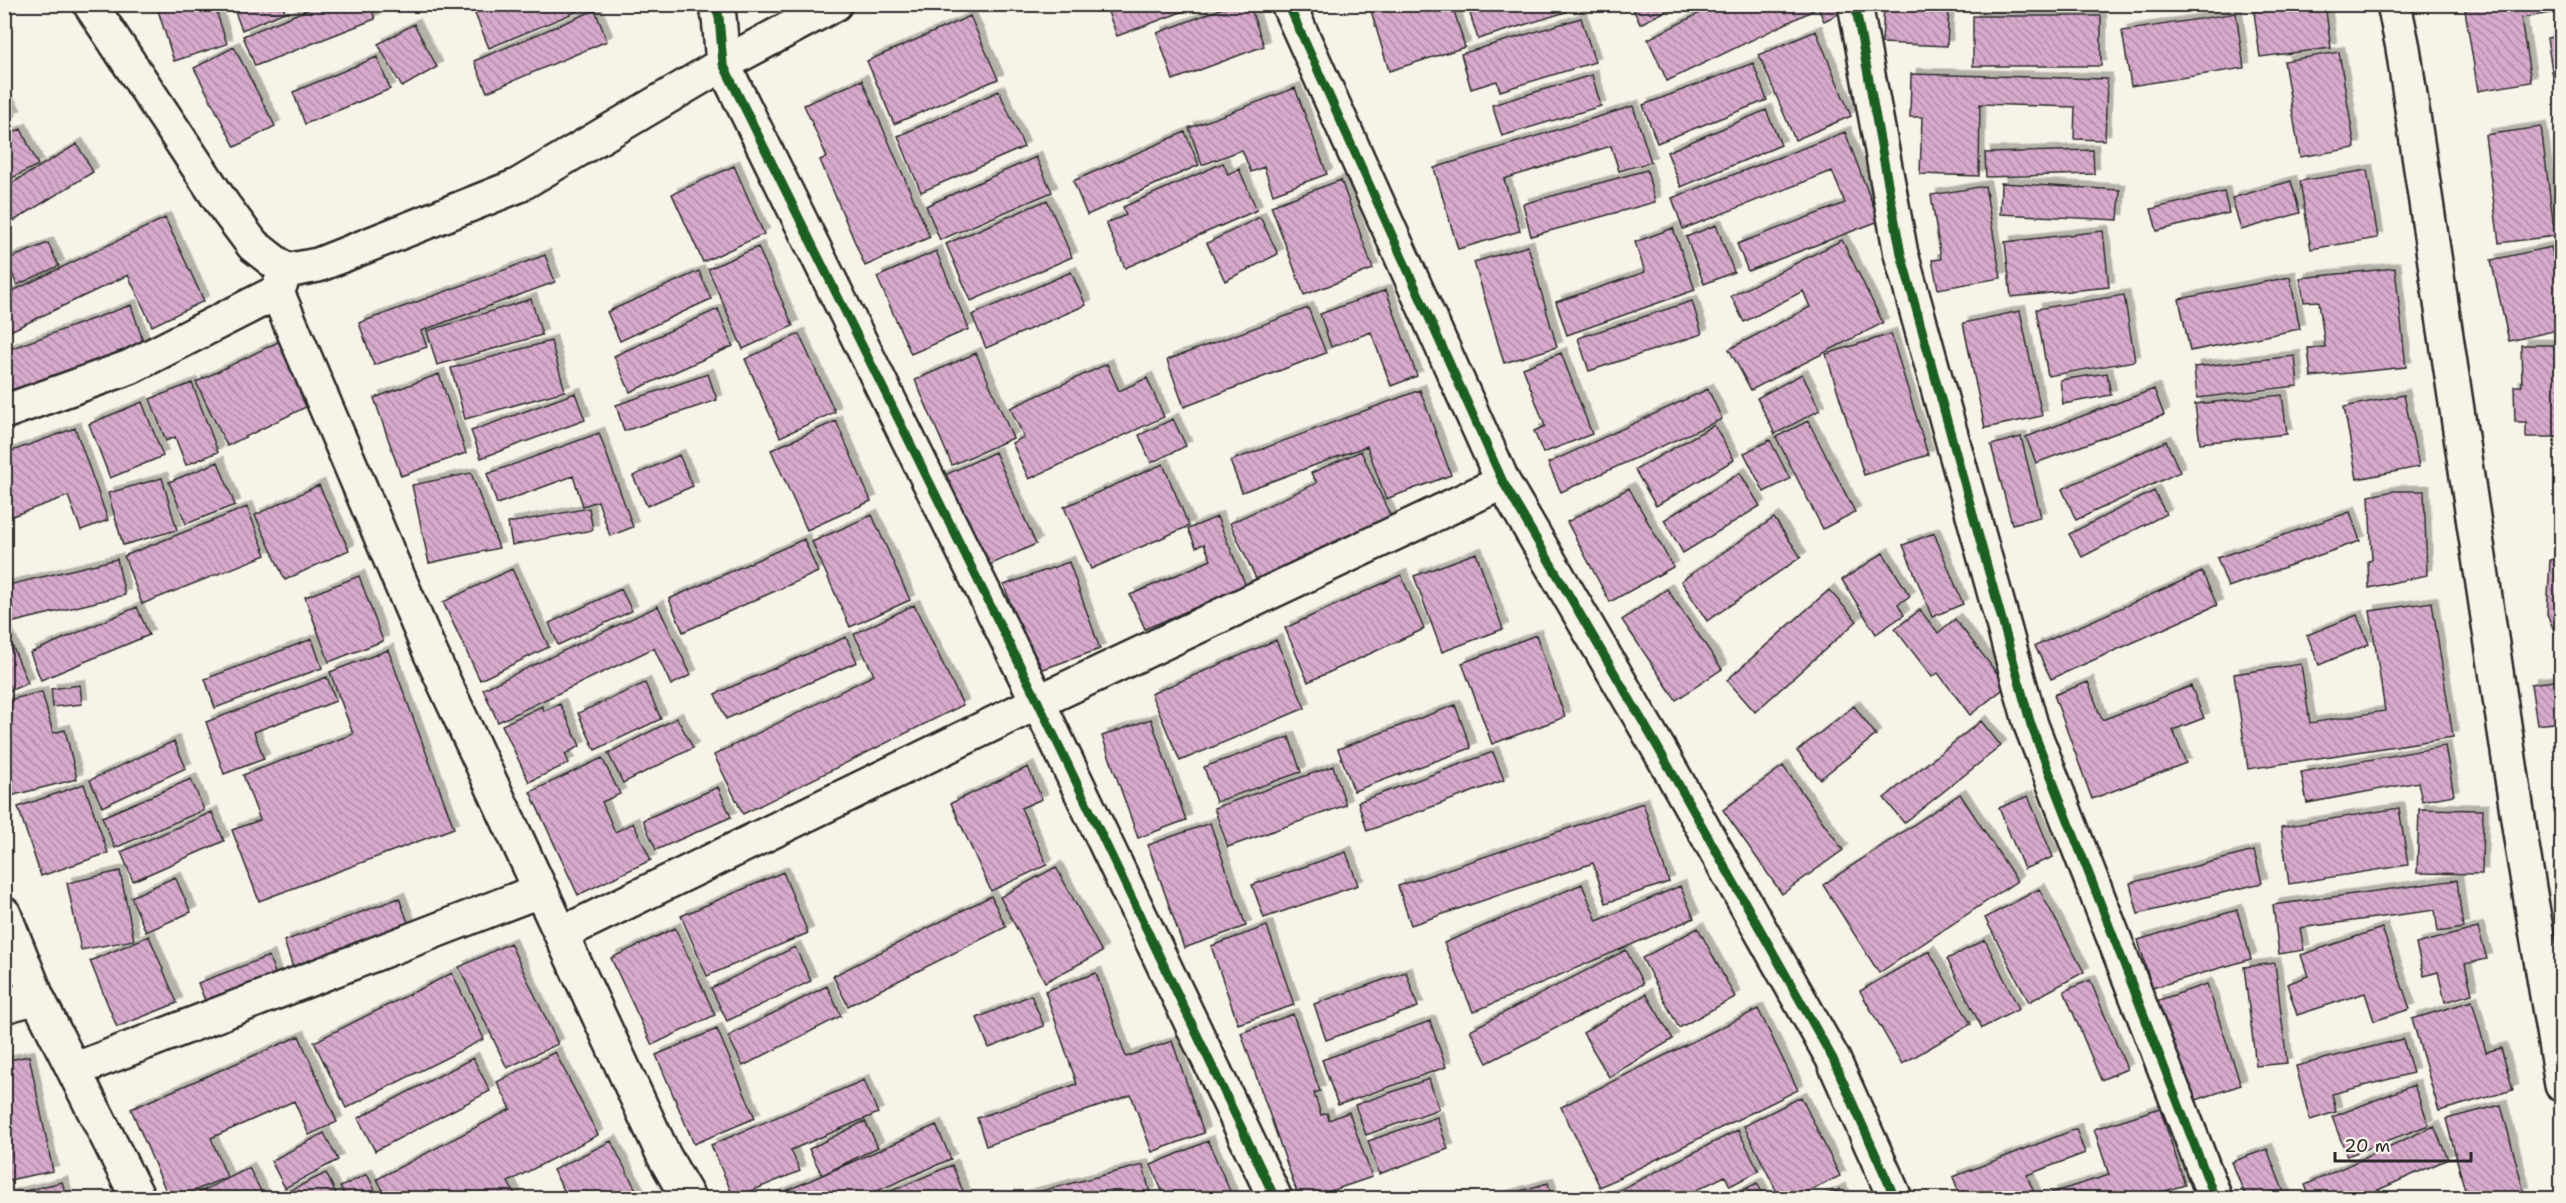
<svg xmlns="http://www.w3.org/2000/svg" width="2566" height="1203" viewBox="0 0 2566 1203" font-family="'Shantell Sans',sans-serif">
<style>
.building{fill:url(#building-back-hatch);stroke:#2b2b2b;stroke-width:1.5;filter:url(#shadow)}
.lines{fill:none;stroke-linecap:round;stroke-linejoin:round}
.minor-casing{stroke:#2b2b2b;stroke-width:38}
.minor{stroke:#f7f3e8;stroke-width:33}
.cycleway-casing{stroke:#f7f3e8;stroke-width:13}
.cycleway{stroke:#1b5e20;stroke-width:9}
</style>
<defs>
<pattern id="building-back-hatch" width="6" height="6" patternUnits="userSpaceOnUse" patternTransform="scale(1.5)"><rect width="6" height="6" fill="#d7aacc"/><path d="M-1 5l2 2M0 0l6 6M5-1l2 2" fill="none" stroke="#af8ba6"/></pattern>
<filter id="shadow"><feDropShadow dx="5.5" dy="-5.5" stdDeviation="0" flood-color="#0004"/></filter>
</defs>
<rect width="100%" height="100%" fill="#f7f3e8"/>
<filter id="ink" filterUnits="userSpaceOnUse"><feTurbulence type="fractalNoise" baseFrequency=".0167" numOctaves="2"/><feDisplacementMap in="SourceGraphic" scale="12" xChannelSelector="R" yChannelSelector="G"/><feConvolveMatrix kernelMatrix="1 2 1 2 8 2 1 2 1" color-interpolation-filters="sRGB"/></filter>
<g filter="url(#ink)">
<path class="building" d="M156 4H214L227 44 174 61Z
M254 4H282L285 12 242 30 235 12Z
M321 4H370L375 19 255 66 243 36Z
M471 4H592L593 5 489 48Z
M1105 4H1203L1117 36Z
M1234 4H1249L1264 46 1173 80 1157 33Z
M1369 4H1452L1465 47 1389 71Z
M1467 4H1564L1566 12 1478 39Z
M1631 4H1680L1640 24Z
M1718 4H1855V6L1824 21 1818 8 1667 81 1648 39Z
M1884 4H1949L1947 46 1882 43Z
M2253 4H2325L2331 48 2260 57Z
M2464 4H2562V11L2521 18 2531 82 2478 91Z
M595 10 607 41 487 92 474 61Z
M2236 13 2244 68 2131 86 2122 31Z
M970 16 998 79 894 124 867 61Z
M1973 16H2101V66H1973Z
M1581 18 1595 62 1500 91 1497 81 1471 89 1461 54Z
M414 24 437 67 402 87 378 44Z
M1816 31 1851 116 1795 140 1759 55Z
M2562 35V75L2553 77 2547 38Z
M234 47 275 126 235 147 194 68Z
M2339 52 2355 148 2300 157 2284 61Z
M377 57 390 89 305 124 293 92Z
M1753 63 1767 100 1657 143 1643 105Z
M1911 74 2107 79 2105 140 2074 139 2075 107 1980 104 1979 176 1920 174 1922 117H1910Z
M1592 75 1601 106 1502 136 1492 105Z
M862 80 930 237 865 266 820 160 827 157 804 105Z
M1295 88 1327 174 1273 194 1264 167 1251 172 1242 150 1202 165 1189 128Z
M999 91 1024 147 921 192 898 136Z
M4 97 15 115 4 121Z
M1633 106 1651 162 1619 171 1611 146 1504 179 1520 231 1458 249 1434 168Z
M1766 110 1781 145 1681 187 1667 152Z
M2541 127 2555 236 2499 243 2485 135Z
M21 129 38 165 4 182V136Z
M1185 132 1199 165 1087 215 1073 181Z
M1845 132 1879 221 1748 271 1737 244 1845 203 1832 171 1683 229 1672 198Z
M77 144 93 172 4 227V188Z
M2093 150 2094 174 1986 177 1985 153Z
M1036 157 1052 192 940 240 926 206Z
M1223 163 1228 174 1239 169 1257 210 1125 268 1106 223 1126 215 1123 207Z
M734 166 764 234 703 262 672 194Z
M1647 170 1655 202 1531 236 1523 204Z
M2367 170 2378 238 2311 249 2300 181Z
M1341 180 1373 269 1304 295 1271 206Z
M2291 181 2300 213 2241 230 2232 198Z
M2001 183 2120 190 2118 220 2000 214Z
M1985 186 2001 278 1938 289 1932 260 1941 259 1931 195Z
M2224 192 2229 213 2157 231 2151 209Z
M1047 200 1072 257 971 301 946 244Z
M1260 217 1278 254 1225 281 1207 243Z
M165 218 204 301 152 326 128 275 4 334V295Z
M1716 225 1734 272 1704 284 1686 237Z
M1673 228 1695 290 1567 335 1556 302 1645 272 1635 242Z
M2103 231 2109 287 2011 297 2005 242Z
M1842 240 1883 323 1751 390 1729 349 1810 307 1803 291 1744 322 1731 296Z
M48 243 59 266 17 285 6 260Z
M1528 246 1557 347 1504 363 1474 262Z
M758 247 793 326 743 349 708 269Z
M2551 247 2562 294V329L2509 341 2491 260Z
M936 251 969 329 911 354 877 277Z
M545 255 555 282 421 331 427 347 374 365 359 323Z
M2395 268 2406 367 2311 377 2308 348 2325 347 2319 301 2304 302 2300 278Z
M699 271 711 299 620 341 607 312Z
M1071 272 1086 305 986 348 972 315Z
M2290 277 2300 329 2190 351 2179 299Z
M1386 290 1417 376 1391 386 1371 332 1331 347 1320 314Z
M2124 295 2135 361 2048 376 2036 309Z
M531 299 542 335 437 365 427 331Z
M1692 301 1702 334 1589 371 1578 338Z
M131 305 146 350 4 402V351Z
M1308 308 1326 353 1184 407 1167 360Z
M718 309 733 346 630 392 614 356Z
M2020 311 2042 416 1985 428 1963 323Z
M799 334 835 412 780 437 745 359Z
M1891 334 1928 455 1864 475 1826 354Z
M280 341 312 404 227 446 196 382Z
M551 341 565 391 465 419 451 368Z
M2521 345H2562V437H2526V422H2515L2514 386H2522Z
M976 353 1013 438 952 465 915 380Z
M1561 353 1592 434 1543 453 1534 431 1545 426 1523 368Z
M2295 356 2298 386 2197 398 2194 367Z
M1107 364 1119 391 1147 378 1164 417 1029 479 1012 443 1024 437 1010 408Z
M2107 373 2111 395 2063 404 2060 380Z
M439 374 466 453 401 476 374 398Z
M708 374 717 400 624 431 616 405Z
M1802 374 1820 410 1775 434 1757 398Z
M192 383 218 452 186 465 175 437 166 441 150 399Z
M1708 389 1722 419 1561 492 1548 463Z
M2154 389 2164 415 2036 463 2026 437Z
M1420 390 1451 475 1386 499 1367 446 1242 492 1230 461Z
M575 393 585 420 481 458 471 431Z
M2282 395 2287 434 2200 443 2195 404Z
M2404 395 2419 467 2357 479 2344 407Z
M142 402 163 456 110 478 89 424Z
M1173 419 1186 446 1151 463 1139 435Z
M836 421 871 501 807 530 771 450Z
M1808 421 1855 512 1823 529 1776 437Z
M1714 425 1734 460 1656 506 1635 470Z
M75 428 108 520 81 530 68 496 4 519V454Z
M599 433 633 527 610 536 598 501 583 506 573 476 497 504 487 474Z
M2021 437 2041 517 2012 524 1991 445Z
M1770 440 1790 479 1764 492 1744 453Z
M2166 441 2180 472 2076 520 2062 489Z
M1361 451 1395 526 1260 587 1230 523 1317 483 1311 473Z
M995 452 1036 544 974 572 934 480Z
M679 455 693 486 647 506 633 476Z
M218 462 235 505 186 524 169 482Z
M1163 464 1189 526 1091 569 1064 507Z
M471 473 499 548 429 563 412 485Z
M1740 473 1760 506 1683 553 1664 520Z
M162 478 177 530 123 545 108 493Z
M319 485 349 550 285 580 255 515Z
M1629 488 1673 567 1610 602 1567 522Z
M2154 491 2166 514 2082 557 2069 534Z
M2394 491H2424L2427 575 2369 588 2368 561 2372 560 2369 496Z
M247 507 266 555 142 604 124 556Z
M589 508 593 530 512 545 508 523Z
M2350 512 2360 541 2228 587 2217 558Z
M872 515 910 600 850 627 812 542Z
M1217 517 1246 586 1145 629 1130 595 1211 560 1204 544 1196 547 1188 529Z
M1774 518 1801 557 1707 621 1681 581Z
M1934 533 1963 604 1932 617 1903 545Z
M804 539 818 572 683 632 669 599Z
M1476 553 1503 629 1442 652 1414 576Z
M1883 553 1910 596 1898 604 1904 615 1876 634 1842 580Z
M117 559 125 595 10 623 4 598V586Z
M2562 559V649L2547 614 2550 560Z
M1069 562 1100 649 1035 672 1004 585Z
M512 569 549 647 480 680 443 602Z
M2202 572 2217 605 2051 679 2035 646Z
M1401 575 1424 629 1308 682 1285 628Z
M359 576 383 641 329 662 305 597Z
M621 589 632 611 558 645 549 623Z
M1667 589 1722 669 1676 700 1622 620Z
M1829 590 1857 621 1755 712 1727 680Z
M2432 602 2453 737 2248 769 2234 674 2301 664 2310 723 2385 711 2370 611Z
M914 605 963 705 743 814 714 755 874 675 854 634Z
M658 606 691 675 671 685 654 648 498 722 483 689Z
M137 607 149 635 41 680 30 653Z
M1920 610 1938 633 1955 619 2007 686 1970 715 1938 673 1932 677 1895 629Z
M2357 615 2369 644 2319 665 2307 635Z
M4 626 28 683 4 693Z
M1536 635 1565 717 1492 744 1462 663Z
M846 637 857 662 726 719 715 694Z
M312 639 322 668 215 708 205 679Z
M1276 640 1305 708 1180 761 1151 694Z
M388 650 454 828 259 901 232 830 260 820 243 775 353 734 330 672Z
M327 677 336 701 254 732 264 759 224 774 206 722Z
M2562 680V722L2537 725 2531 684Z
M2088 682 2102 720 2191 686 2204 718 2173 730 2186 763 2092 799 2054 695Z
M645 683 661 719 595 750 578 713Z
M80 685 82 704 53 707 51 689Z
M42 692 53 733 65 730 77 779 6 797 4 701Z
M560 704 580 746 565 754 569 763 529 782 502 725 542 706 544 711Z
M1455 705 1471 748 1354 791 1338 749Z
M1854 706 1876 735 1820 779 1797 751Z
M677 718 693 748 623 783 608 753Z
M1151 719 1186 820 1138 838 1102 736Z
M1981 721 2001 746 1904 823 1884 798Z
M1289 737 1301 772 1216 802 1204 767Z
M174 741 186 768 102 807 90 780Z
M2445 746 2454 795 2422 801 2418 782 2307 803 2301 772Z
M1493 752 1504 780 1367 831 1358 802Z
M602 758 620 794 602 802 615 832 633 823 651 860 578 895 530 792Z
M1333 766 1346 805 1228 847 1214 808Z
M1783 766 1843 850 1782 894 1723 810Z
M1028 767 1042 799 1021 808 1047 865 991 891 951 803Z
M191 779 204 810 115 848 102 817Z
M84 784 108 853 41 876 18 807Z
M718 787 731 817 656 850 643 820Z
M1960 794 2017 881 1879 973 1823 885Z
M2028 796 2053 857 2024 869 1999 808Z
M1643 803 1669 882 1606 903 1593 863 1411 925 1398 886Z
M2399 808 2408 865 2289 884 2281 827Z
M2419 809 2483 810 2482 874 2417 873Z
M212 812 224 841 133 881 121 852Z
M1210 823 1246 926 1184 948 1148 845Z
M2254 851 2262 883 2138 914 2130 883Z
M1346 852 1358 885 1264 918 1252 885Z
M1056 867 1102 952 1045 982 1000 897Z
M120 871 134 940 81 950 67 883Z
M783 872 808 933 707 976 681 916Z
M175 877 191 912 146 932 131 897Z
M2457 880 2463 928 2438 932 2435 910 2300 928 2304 950 2279 954 2273 905Z
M1582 884 1597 921 1680 886 1694 918 1473 1012 1444 943Z
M2039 889 2084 972 2029 1002 1985 918Z
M991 896 1006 927 848 1006 833 976Z
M399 898 414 938 298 982 284 941Z
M2237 910 2251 959 2152 988 2138 940Z
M1267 926 1294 1005 1238 1024 1211 946Z
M675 928 715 1015 652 1045 611 958Z
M1698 928 1735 997 1679 1028 1642 958Z
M2382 928 2410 1009 2374 1021 2365 993 2297 1015 2287 984 2308 976 2301 955Z
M2478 928 2487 959 2465 964 2472 994 2445 1002 2438 972 2424 976 2416 944Z
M149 936 177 1003 117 1027 90 961Z
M1985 940 2019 1009 1982 1028 1947 959Z
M510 943 558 1044 507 1068 459 967Z
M795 947 811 981 727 1021 711 988Z
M1626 950 1643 984 1487 1063 1470 1030Z
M1929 951 1971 1024 1902 1064 1860 991Z
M269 956 279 985 209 1011 198 983Z
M2275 963 2287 1063 2256 1066 2244 967Z
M1406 972 1418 1007 1326 1040 1314 1004Z
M452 973 484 1039 346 1108 314 1042Z
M1096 973 1126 1057 1172 1041 1204 1133 1152 1152 1131 1095 986 1146 977 1118 1077 1084 1045 991Z
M2090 980 2127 1069 2101 1080 2064 991Z
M2207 984 2241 1085 2190 1102 2156 1001Z
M827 986 841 1016 743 1066 728 1036Z
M1646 994 1673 1039 1609 1077 1583 1033Z
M1031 995 1044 1026 989 1048 977 1018Z
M2472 1001 2486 1052 2501 1048 2513 1090 2439 1111 2412 1019Z
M1758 1009 1798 1090 1600 1187 1561 1107Z
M1293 1014 1320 1091 1314 1093 1321 1115 1327 1113 1329 1120 1349 1112 1372 1177 1310 1198H1299L1241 1033Z
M1430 1021 1446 1067 1338 1105 1322 1060Z
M717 1029 755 1118 694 1144 656 1055Z
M299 1036 337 1122 309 1135 294 1101 211 1138 227 1177 177 1198H169L131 1109Z
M2403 1039 2413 1073 2332 1094 2336 1112 2310 1120 2296 1066Z
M555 1052 598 1135 508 1182 517 1198H387L377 1179 511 1109 497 1082Z
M29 1056 53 1171 4 1181V1061Z
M473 1058 490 1091 375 1151 358 1118Z
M1429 1079 1439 1109 1366 1135 1355 1105Z
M864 1080 878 1113 791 1150 800 1171 734 1198 711 1145Z
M2414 1085 2429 1125 2347 1156 2332 1117Z
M1801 1097 1840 1176 1795 1198H1780L1744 1126Z
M2501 1105 2524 1192 2500 1198H2467L2446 1119Z
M2160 1108 2185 1185 2142 1198H2053L2051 1193 2109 1175 2094 1129Z
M1437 1117 1448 1149 1379 1174 1368 1141Z
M865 1121 878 1147 822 1175 809 1149Z
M936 1125 951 1159 861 1198H770Z
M2434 1126 2448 1159 2360 1198H2311L2305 1185Z
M2076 1129 2085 1153 2027 1175 2036 1198H1961L1953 1177Z
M1738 1130 1759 1171 1730 1186 1725 1176 1680 1198H1607L1606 1197Z
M324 1133 338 1160 285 1188 271 1161Z
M611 1141 640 1198H568L553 1170Z
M1208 1141 1233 1198H1165L1151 1165Z
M2267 1149 2286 1198H2246L2232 1162Z
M952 1165 966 1198H875Z
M1143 1165 1150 1193 1129 1198H1014Z
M249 1168 264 1197 260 1198H188Z
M326 1173 338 1198H275Z
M367 1174 379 1198H346L340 1187Z
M62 1182 67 1198H9V1195Z
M1548 1183 1552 1198H1496Z
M1757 1183 1765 1198H1727Z
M1840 1189 1845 1198H1820Z"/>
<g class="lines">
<g class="minor-casing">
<path id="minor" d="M90 4 224 206 253 245 286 271 318 265 517 186 723 64 835 4
M715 4 719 17 723 64 1038 702 1275 1198
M1288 4 1503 482 1657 746 1833 1059 1895 1198
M1855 4 1901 254 2031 725 2215 1198
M2394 4 2403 48 2523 852 2562 1085
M286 271 277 292 430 652 664 1156 688 1198
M4 412 130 367 277 292
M4 914 37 997 138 1198
M561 934 1038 702 1503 482
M4 1006 37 997
M74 1070 541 890"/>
</g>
<use href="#minor" class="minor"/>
<g class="cycleway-casing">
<path id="cycleway" d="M715 4 719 17 723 64 1038 702 1275 1198
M1288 4 1503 482 1657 746 1833 1059 1895 1198
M1855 4 1901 254 2031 725 2215 1198"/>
</g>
<use href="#cycleway" class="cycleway"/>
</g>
</g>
<rect width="2566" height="1203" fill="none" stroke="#f7f3e8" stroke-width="24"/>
<rect x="12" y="12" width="2542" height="1179" fill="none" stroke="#2b2b2b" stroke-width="2" filter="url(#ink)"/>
<path d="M2335 1152v9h136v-9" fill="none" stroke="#2b2b2b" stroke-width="3"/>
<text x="2344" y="1152" font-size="18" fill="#2b2b2b" stroke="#f7f3e8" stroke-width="4.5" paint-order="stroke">20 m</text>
</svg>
